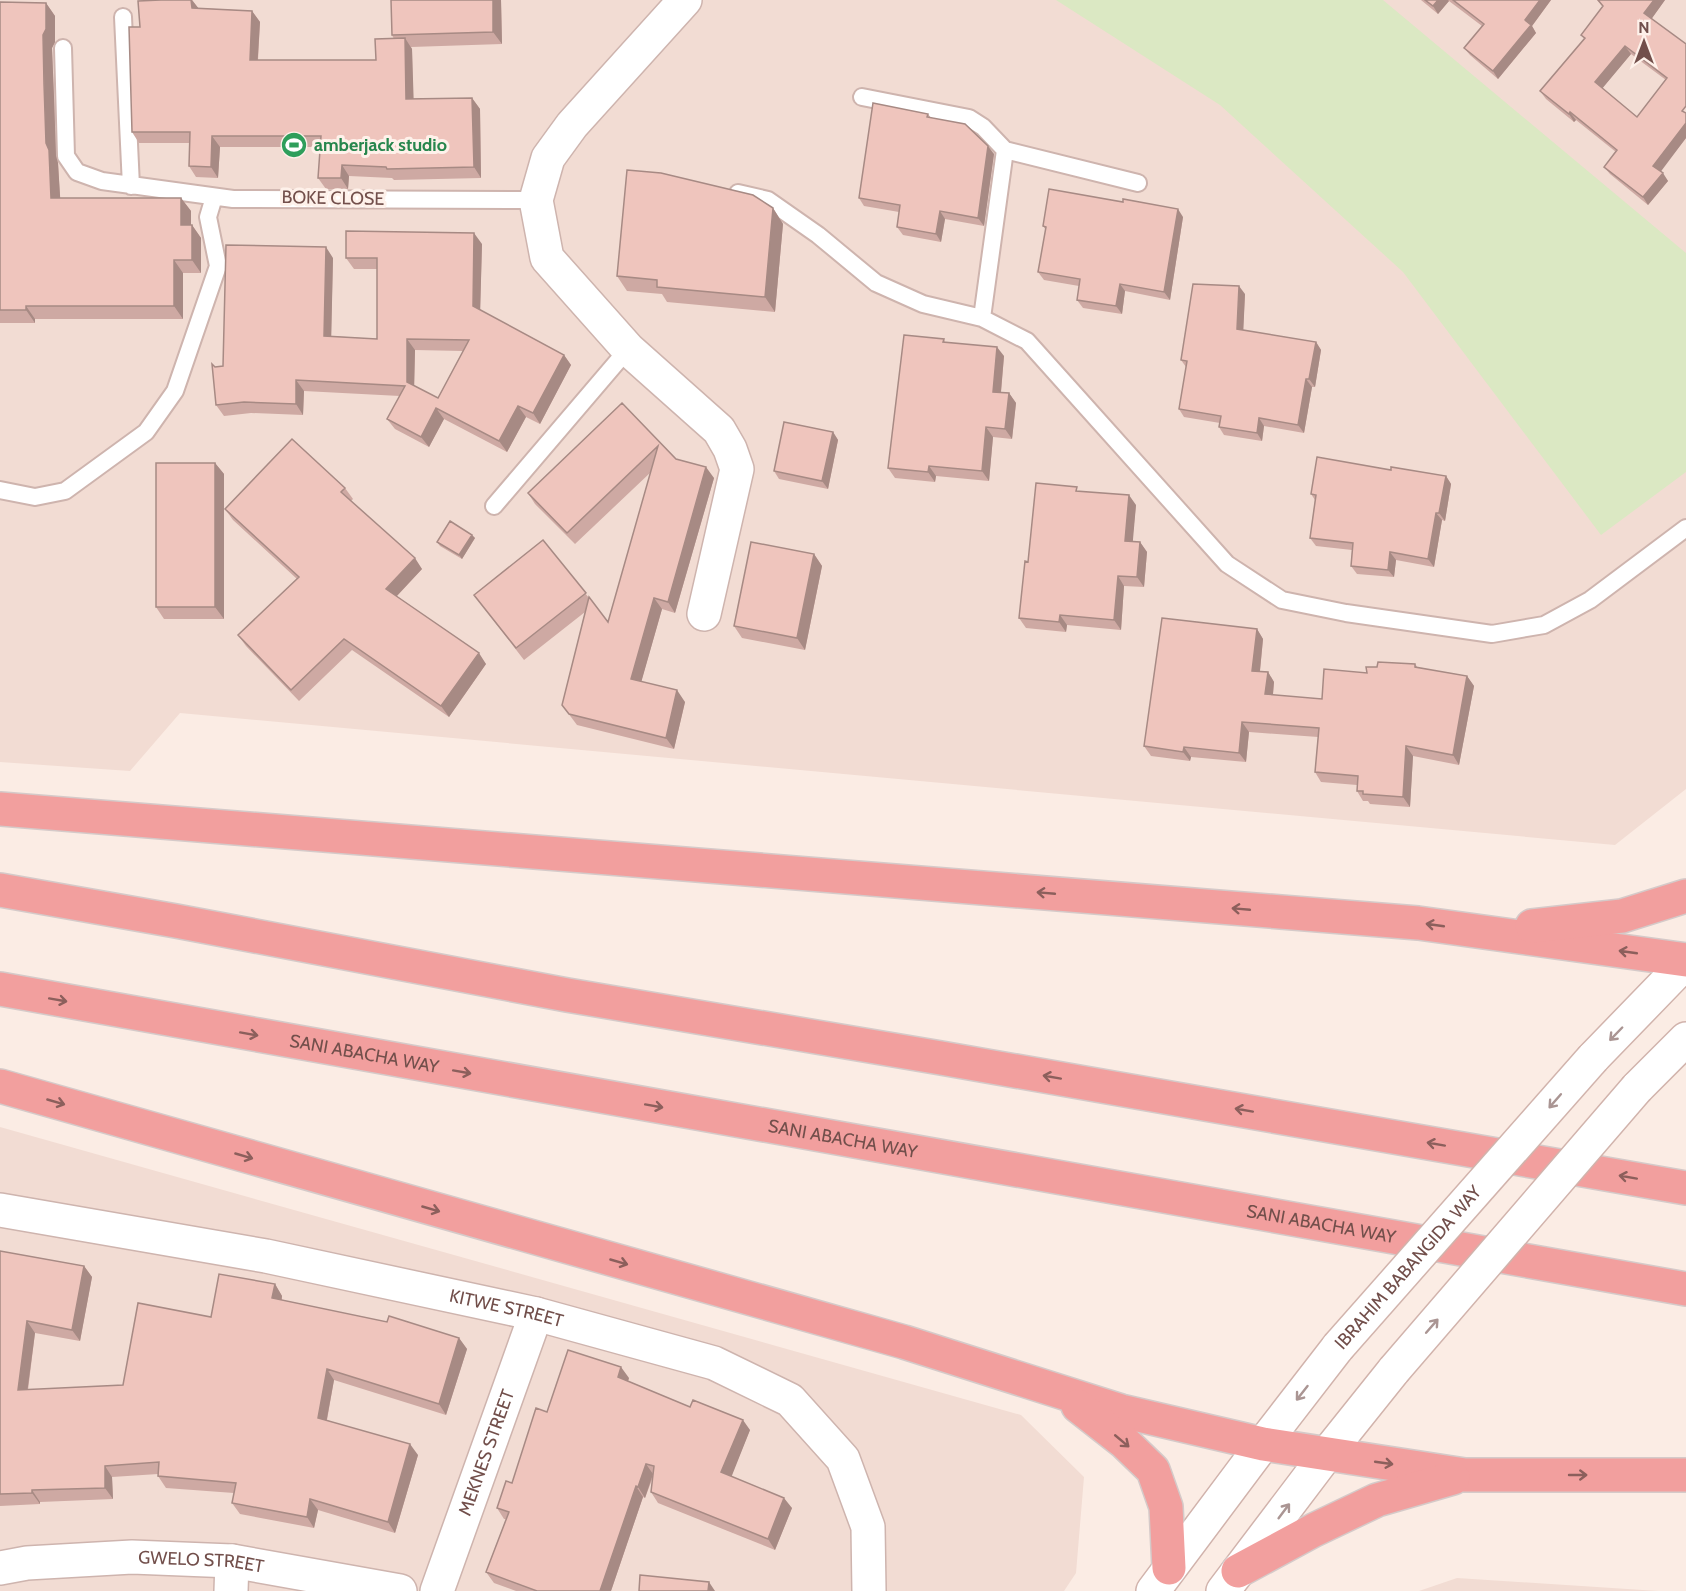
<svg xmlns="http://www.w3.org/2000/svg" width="1686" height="1591" viewBox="0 0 1686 1591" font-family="Cabin,sans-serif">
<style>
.residential{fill:#f2dcd3}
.green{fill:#dbe8c3}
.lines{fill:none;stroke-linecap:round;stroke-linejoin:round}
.service-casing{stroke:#ceb4ae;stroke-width:20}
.minor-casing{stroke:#ceb4ae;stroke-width:36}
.secondary-casing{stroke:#d1b3ac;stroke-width:36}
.motorway-casing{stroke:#d5cac9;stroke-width:36}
.service{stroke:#fff;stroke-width:16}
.minor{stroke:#fff;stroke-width:33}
.secondary{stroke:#fff;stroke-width:33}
.motorway{stroke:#f29f9e;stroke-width:33}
.secondary-bridge-casing{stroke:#d1b3ac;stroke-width:36;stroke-linecap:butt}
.secondary-bridge{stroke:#fff;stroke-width:33}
.wall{fill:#cea9a3;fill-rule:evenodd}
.shaded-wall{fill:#a78a84}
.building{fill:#efc5bd;stroke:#a78a84;stroke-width:1.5;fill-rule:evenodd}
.oneway{stroke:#8c5f5c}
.oneway2{stroke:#aa9593}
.labels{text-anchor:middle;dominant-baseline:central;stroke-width:6;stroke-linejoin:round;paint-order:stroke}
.leisure-label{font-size:18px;font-weight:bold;fill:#27864d;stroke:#fef1ea;text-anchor:start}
.street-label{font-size:18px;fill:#724f4b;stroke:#fef1ea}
</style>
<rect width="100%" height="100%" fill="#fbece4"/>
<path class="residential" d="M0 0H1686V789L1615 845 180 713 130 771 0 762Z
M0 1127 1021 1415 1084 1477 1076 1573 1064 1591H0Z
M1457 1578 1658 1591H1419Z"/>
<path class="green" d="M1056 0H1383L1686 253V472L1601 535 1403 272 1220 105Z"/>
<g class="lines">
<g class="service-casing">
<path id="service" d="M123 17 131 186
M63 48 66 156 77 172 102 181 233 199 536 200
M862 97 969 118 983 127 1005 150
M738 193 768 200 818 235 876 283 923 304 982 318 1027 341 1227 564 1282 600 1346 613 1492 634 1544 625 1590 600 1686 528
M982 318 1005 150 1138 183
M0 490 35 497 65 491 146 432 175 391 218 266 208 217 214 197
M494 506 628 349"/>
</g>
<g class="minor-casing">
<g id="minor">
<path d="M685 0 572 125 548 158 536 200 547 258 628 349 719 430 730 449 737 469 704 614"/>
<path id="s1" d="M0 1210 266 1256 536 1314 714 1363 790 1400 843 1459 868 1527 869 1591"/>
<path id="s2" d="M0 1568 27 1563 132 1557 232 1561 400 1591"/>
<path d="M231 1591 232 1561"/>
<path id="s3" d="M437 1591 536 1314"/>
</g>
</g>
<g class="secondary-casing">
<path id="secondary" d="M1593 1058 1686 962
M1637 1088 1686 1039
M1153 1591 1263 1444 1338 1347
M1223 1591 1326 1455 1394 1370"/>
</g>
<g class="motorway-casing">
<g id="motorway">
<path d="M0 809 1418 923 1686 960"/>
<path d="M0 890 176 921 567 995 941 1058 1686 1188"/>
<path d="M1532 926 1622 916 1686 896"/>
<path id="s4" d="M0 989 1686 1289"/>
<path d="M0 1086 904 1342 1121 1411 1263 1444 1465 1475H1686"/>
<path d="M1078 1406 1124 1442 1153 1470 1166 1507 1169 1568"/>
<path d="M1238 1571 1314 1530 1377 1500 1453 1478"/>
</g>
</g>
<use href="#service" class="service"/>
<use href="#minor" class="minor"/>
<use href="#secondary" class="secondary"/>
<use href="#motorway" class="motorway"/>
<g class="secondary-bridge-casing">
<g id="secondary-bridge">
<path id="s5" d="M1338 1347 1593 1058"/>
<path d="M1394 1370 1637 1088"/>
</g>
</g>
<use href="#secondary-bridge" class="secondary-bridge"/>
</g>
<path class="wall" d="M161 0H192L198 8 252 11 260 22 258 60H376L394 39 392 35 501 0 502 44 411 47 412 49 413 99 472 98 480 109 481 178 394 180 392 178 349 176 348 189H326L318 178 321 147H220L218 178 196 177 189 166 190 143H139L132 132 140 27Z
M1421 0H1551L1532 26 1536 33 1498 79 1470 55 1464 48 1482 26 1449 1 1438 14Z
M1597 0H1665L1652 18 1686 138 1660 171 1668 181 1648 205 1610 174 1604 167 1616 152 1576 120 1574 122 1546 99 1540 91 1584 39 1581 35 1603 7ZM1631 54 1666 80 1637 117 1602 88Z
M0 2 46 3 55 16V42L52 48 54 97 56 156 58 163 60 198H181L191 211V225H192L201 238V273H183V319H35V323H0Z
M928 114 931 118 994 154 984 226 945 219 941 242 903 235 897 227 899 212 864 206 859 198Z
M773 208 783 224 775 312 667 302 662 294 627 291 617 276Z
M1183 217 1170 300 1125 291 1122 314 1083 308 1077 300 1079 286 1044 280 1038 272 1046 230 1043 226Z
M482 244 480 311 564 355 571 365 540 424 526 417 507 452 444 419 429 447 395 429 387 419 400 396 304 391 303 415 251 413 224 416 216 405 215 367 223 366 333 258 331 336 377 339V269H354L346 258ZM415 350 463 351 438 398 414 386Z
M1245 294 1243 330 1316 342 1321 350 1315 387H1312L1304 433 1264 426 1262 441 1224 435 1219 427 1220 423 1184 417 1179 409 1186 367 1181 360Z
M944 339 945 342 1004 356 1001 393H1009L1016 403 1012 439 993 437 989 481 936 476 935 482 895 478 888 468Z
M622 403 676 459 714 478 675 613 662 609 641 682 685 702 674 749 577 725 562 705 585 612 524 660 474 595 543 540 608 622 651 472 575 544 535 504 528 493Z
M833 432 838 440 828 489 779 479 774 471Z
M215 463 224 474V619H164L156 607Z
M1391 470 1446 476 1451 484 1445 521 1442 520 1434 567 1396 560 1394 577 1357 574 1351 566 1352 550 1316 546 1310 538 1315 500 1311 494Z
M345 488 353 499 351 501 422 569 397 596 486 664 449 717 352 650 299 701 246 646 238 635 297 579 233 520 225 509Z
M1079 491 1136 505 1132 542H1140L1147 552 1144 587 1124 586 1121 630 1067 625 1066 632 1026 628 1019 618 1028 562Z
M472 535 475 538 462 559 440 546 437 542Z
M814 554 822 566 805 650 742 638 734 626Z
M1257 629 1263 639 1260 671 1268 672 1274 682 1273 695 1322 699 1377 667 1415 664 1418 668 1467 676 1474 686 1459 765 1413 756 1410 807 1370 804 1368 801H1363L1357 791V785L1321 782 1315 772 1318 737 1249 732 1246 762 1191 757 1190 761 1151 756 1144 746Z
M0 1251 84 1266 92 1277 80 1341 35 1333 28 1390 123 1385 211 1317 275 1284 282 1296V1300L459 1338 467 1349 446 1415 334 1380 327 1420 418 1455 395 1533 318 1510 314 1528 240 1514 232 1503 234 1493 166 1488 158 1476V1474L112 1477 113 1499 40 1502V1504L0 1506Z
M629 1378 628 1381 690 1407 750 1430 731 1476 792 1508 775 1550 658 1503 651 1492 653 1477 645 1498 643 1497 611 1591H516L494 1583 486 1572 506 1519H504L497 1508 512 1483 547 1412Z"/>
<path class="shaded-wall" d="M191 0H192L199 9 192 8Z
M493 0H501L502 44 493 32Z
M1438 0H1448L1449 1 1438 14 1433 6Z
M1540 0H1551L1532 26 1536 33 1498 79 1493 71 1525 20Z
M1654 0H1665L1650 21 1644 13Z
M46 3 55 16V42L52 48 54 97 56 156 58 163 61 211 51 198 46 143 43 35Z
M252 11 260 22 257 71 250 60Z
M405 38 412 49 414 110 406 99Z
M1625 46 1631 54 1601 90 1595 82Z
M472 98 480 109 481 178 474 167Z
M1570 112 1576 120 1574 122 1569 114Z
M1686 123V138L1659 174 1653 166Z
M212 136 220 147 218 178 211 167Z
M988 146 994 154 984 226 978 218Z
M342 165 349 176 348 189 341 178Z
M1663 173 1668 181 1648 205 1643 197Z
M181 198 191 211V238L181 225Z
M773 208 783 224 775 312 765 297Z
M1178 209 1183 217 1170 300 1164 292Z
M940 211 945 219 941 242 936 234Z
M192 225 201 238V273L192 260Z
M474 233 482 244 480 317 473 306Z
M326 247 333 258 331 347 324 336Z
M174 260 183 273V319L174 306Z
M1120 284 1125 291 1122 314 1116 306Z
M1239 286 1245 294 1243 337 1237 329Z
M26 306 35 319V323L26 310Z
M407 339 415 350 414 393 407 382Z
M1316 342 1321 350 1315 387 1309 379Z
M997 347 1004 356 1000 402 993 392Z
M564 355 571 365 540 424 533 413Z
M1306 379 1312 387 1304 433 1298 425Z
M296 380 304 391 303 415 296 404Z
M1009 393 1016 403 1012 439 1005 429Z
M518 406 526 417 507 452 499 441Z
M436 408 444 419 429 447 421 437Z
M1259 418 1264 426 1262 441 1257 433Z
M986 427 993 437 989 481 982 471Z
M833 432 838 440 828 489 822 481Z
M215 463 224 474V619L215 607Z
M929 466 936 476 935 482 928 472Z
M706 467 714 478 675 613 668 602Z
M1446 476 1451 484 1445 521 1439 513Z
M1129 495 1136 505 1132 551 1125 541Z
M1436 513 1442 520 1434 567 1428 559Z
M472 535 475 538 462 559 459 555Z
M1140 542 1147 552 1144 587 1137 577Z
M1390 552 1396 560 1394 577 1388 570Z
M814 554 822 566 805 650 797 638Z
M415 558 422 569 393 600 386 589Z
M1118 576 1124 586 1121 630 1114 620Z
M654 598 662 609 639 690 631 679Z
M1060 615 1067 625 1066 632 1059 622Z
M1257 629 1263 639 1259 680 1252 671Z
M479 653 486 664 449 717 441 706Z
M1268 672 1274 682 1272 704 1265 694Z
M1467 676 1474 686 1459 765 1453 755Z
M677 690 685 702 674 749 666 738Z
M1242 722 1249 732 1246 762 1239 753Z
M1406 746 1413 756 1410 807 1403 797Z
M1184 747 1191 757 1190 761 1183 752Z
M84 1266 92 1277 80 1341 72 1330Z
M275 1284 282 1296 280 1309 272 1298Z
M27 1321 35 1333 26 1401 18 1390Z
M459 1338 467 1349 446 1415 439 1404Z
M621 1367 629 1378 626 1387 618 1377Z
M327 1369 334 1380 325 1429 318 1418Z
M743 1420 750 1430 729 1483 721 1472Z
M410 1444 418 1455 395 1533 388 1522Z
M646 1464 653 1474 645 1498 638 1487Z
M105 1466 112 1477 113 1499 105 1488Z
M636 1486 643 1497 611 1591H600Z
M32 1490 40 1502V1504L32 1493Z
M784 1498 792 1508 775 1550 768 1539Z
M310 1499 318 1510 314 1528 307 1517Z
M709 1582 715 1591H708Z"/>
<path class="building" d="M161 0H191L192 8 252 11 250 60H376L375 39 405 38 406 99 472 98 474 167 387 169 386 167 342 165 341 178H318L321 136H212L211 167 189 166 190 132H132L129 27H140L138 1Z
M391 0H493V32L392 35Z
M1425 0H1438L1433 6Z
M1453 0H1540L1525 20 1531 25 1493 71 1464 48 1484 24Z
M1598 0H1654L1644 13 1686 44V106L1682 111 1686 113V123L1653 166 1663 173 1643 197 1604 167 1617 150 1570 112 1569 114 1540 91 1585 38 1581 35 1603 6ZM1625 46 1667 78 1637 117 1595 82Z
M0 2 46 3V29L43 35 44 84 46 143 49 150 51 198H181V225H192V260H174V306H26V310H0Z
M873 103 928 114 927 117 965 124 988 146 978 218 940 211 936 234 897 227 900 205 859 198Z
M627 170 661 173 753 195 773 208 765 297 657 287V280L617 276Z
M1049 189 1123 202V199L1178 209 1164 292 1120 284 1116 306 1077 300 1080 279 1038 272 1046 227 1043 226Z
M346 231 474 233 473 306 564 355 533 413 518 406 499 441 436 408 421 437 387 419 405 386 296 380V404L244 402 216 405 212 364 215 367 223 366 226 245 326 247 324 336 377 339V258H346ZM407 339 469 340 438 398 407 382Z
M1193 284 1239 286 1237 329 1316 342 1309 379H1306L1298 425 1259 418 1257 433 1219 427 1221 416 1179 409 1187 361 1181 360Z
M904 335 944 339 943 342 997 347 993 392 1009 393 1005 429 986 427 982 471 929 466 928 472 888 468Z
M622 403 676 459 706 467 668 602 654 598 631 679 677 690 666 738 569 714 562 705 589 597 608 622 658 446 567 533 528 493Z
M784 422 833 432 822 481 774 471Z
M292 439 345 488 341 492 415 558 386 589 479 653 441 706 344 639 291 690 238 635 299 577 225 509Z
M1317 457 1391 470V467L1446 476 1439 513H1436L1428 559 1390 552 1388 570 1351 566 1353 543 1310 538 1316 495 1311 494Z
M156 463H215V607H156Z
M1036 483 1077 487 1076 491 1129 495 1125 541 1140 542 1137 577 1118 576 1114 620 1060 615 1059 622 1019 618 1025 561 1028 562Z
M450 521 472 535 459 555 437 542Z
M543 540 586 593 516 648 474 595Z
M751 542 814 554 797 638 734 626Z
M1162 618 1257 629 1252 671 1268 672 1265 694 1322 699 1324 669 1367 673 1366 667H1377L1378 662 1415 664V667L1467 676 1453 755 1406 746 1403 797 1363 794V791H1357L1358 776 1315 772 1319 728 1242 722 1239 753 1184 747 1183 752 1144 746Z
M0 1251 84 1266 72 1330 27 1321 18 1390 123 1385 138 1303 211 1317 219 1274 275 1284 272 1298 387 1322 389 1316 459 1338 439 1404 327 1369 318 1418 410 1444 388 1522 310 1499 307 1517 232 1503 236 1483 158 1476 159 1462 105 1466V1488L32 1490V1493L0 1494Z
M568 1350 621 1367 618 1377 690 1407 693 1400 743 1420 721 1472 784 1498 768 1539 651 1492 654 1466 646 1464 638 1487 636 1486 600 1591H537L486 1572 509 1512 497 1508 506 1481 512 1483 536 1408 547 1412Z
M640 1575 709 1582 708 1591H639Z"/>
<defs><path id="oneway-shaft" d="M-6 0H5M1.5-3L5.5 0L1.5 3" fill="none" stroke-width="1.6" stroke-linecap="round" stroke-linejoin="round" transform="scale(1.5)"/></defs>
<g class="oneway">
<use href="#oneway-shaft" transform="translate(1046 893) rotate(-175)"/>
<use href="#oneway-shaft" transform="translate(1241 909) rotate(-175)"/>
<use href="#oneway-shaft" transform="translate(1435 925) rotate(-172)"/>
<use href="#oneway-shaft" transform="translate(1628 952) rotate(-172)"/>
<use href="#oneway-shaft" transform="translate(58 1000) rotate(10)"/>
<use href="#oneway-shaft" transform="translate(249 1034) rotate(10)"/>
<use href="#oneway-shaft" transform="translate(462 1072) rotate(10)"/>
<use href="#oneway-shaft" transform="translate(1052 1077) rotate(-170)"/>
<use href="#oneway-shaft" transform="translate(56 1102) rotate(16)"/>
<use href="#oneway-shaft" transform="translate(654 1106) rotate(10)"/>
<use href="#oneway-shaft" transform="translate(1244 1110) rotate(-170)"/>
<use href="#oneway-shaft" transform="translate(1436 1144) rotate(-170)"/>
<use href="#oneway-shaft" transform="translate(244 1156) rotate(16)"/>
<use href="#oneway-shaft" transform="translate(1628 1177) rotate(-170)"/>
<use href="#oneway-shaft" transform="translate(431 1209) rotate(16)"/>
<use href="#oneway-shaft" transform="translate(619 1262) rotate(16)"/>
<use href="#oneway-shaft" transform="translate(1122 1441) rotate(40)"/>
<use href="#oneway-shaft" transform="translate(1384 1463) rotate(8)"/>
<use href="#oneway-shaft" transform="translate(1578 1475)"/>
</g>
<g class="oneway2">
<use href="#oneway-shaft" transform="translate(1616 1034) rotate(134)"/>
<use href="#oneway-shaft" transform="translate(1555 1101) rotate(131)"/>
<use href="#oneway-shaft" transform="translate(1432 1326) rotate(-49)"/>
<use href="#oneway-shaft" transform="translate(1302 1393) rotate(128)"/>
<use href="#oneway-shaft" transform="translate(1284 1511) rotate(-53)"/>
</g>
<defs>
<g id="stadium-disc" transform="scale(1.35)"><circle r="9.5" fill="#2e9e5b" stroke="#fef1ea"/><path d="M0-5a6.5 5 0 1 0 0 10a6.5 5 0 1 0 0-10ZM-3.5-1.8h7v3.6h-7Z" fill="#fff"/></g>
</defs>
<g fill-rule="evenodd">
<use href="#stadium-disc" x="294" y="145"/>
</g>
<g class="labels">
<g class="leisure-label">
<text x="314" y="145">amberjack studio</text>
</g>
<g class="street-label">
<text transform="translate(333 198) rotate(1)">BOKE CLOSE</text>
<text stroke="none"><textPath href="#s4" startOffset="370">SANI ABACHA WAY</textPath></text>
<text stroke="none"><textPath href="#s4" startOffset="856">SANI ABACHA WAY</textPath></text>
<text stroke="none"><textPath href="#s4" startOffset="1342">SANI ABACHA WAY</textPath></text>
<text stroke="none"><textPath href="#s5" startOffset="106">IBRAHIM BABANGIDA WAY</textPath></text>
<text stroke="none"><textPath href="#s1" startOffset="516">KITWE STREET</textPath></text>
<text stroke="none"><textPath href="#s3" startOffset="147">MEKNES STREET</textPath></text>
<text stroke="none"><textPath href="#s2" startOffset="202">GWELO STREET</textPath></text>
</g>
</g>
<g transform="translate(1644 42)" stroke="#fef1ea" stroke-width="4.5" paint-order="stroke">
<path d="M0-4.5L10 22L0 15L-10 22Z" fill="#724f4b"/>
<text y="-9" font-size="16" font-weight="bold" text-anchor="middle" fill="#724f4b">N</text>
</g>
</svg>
